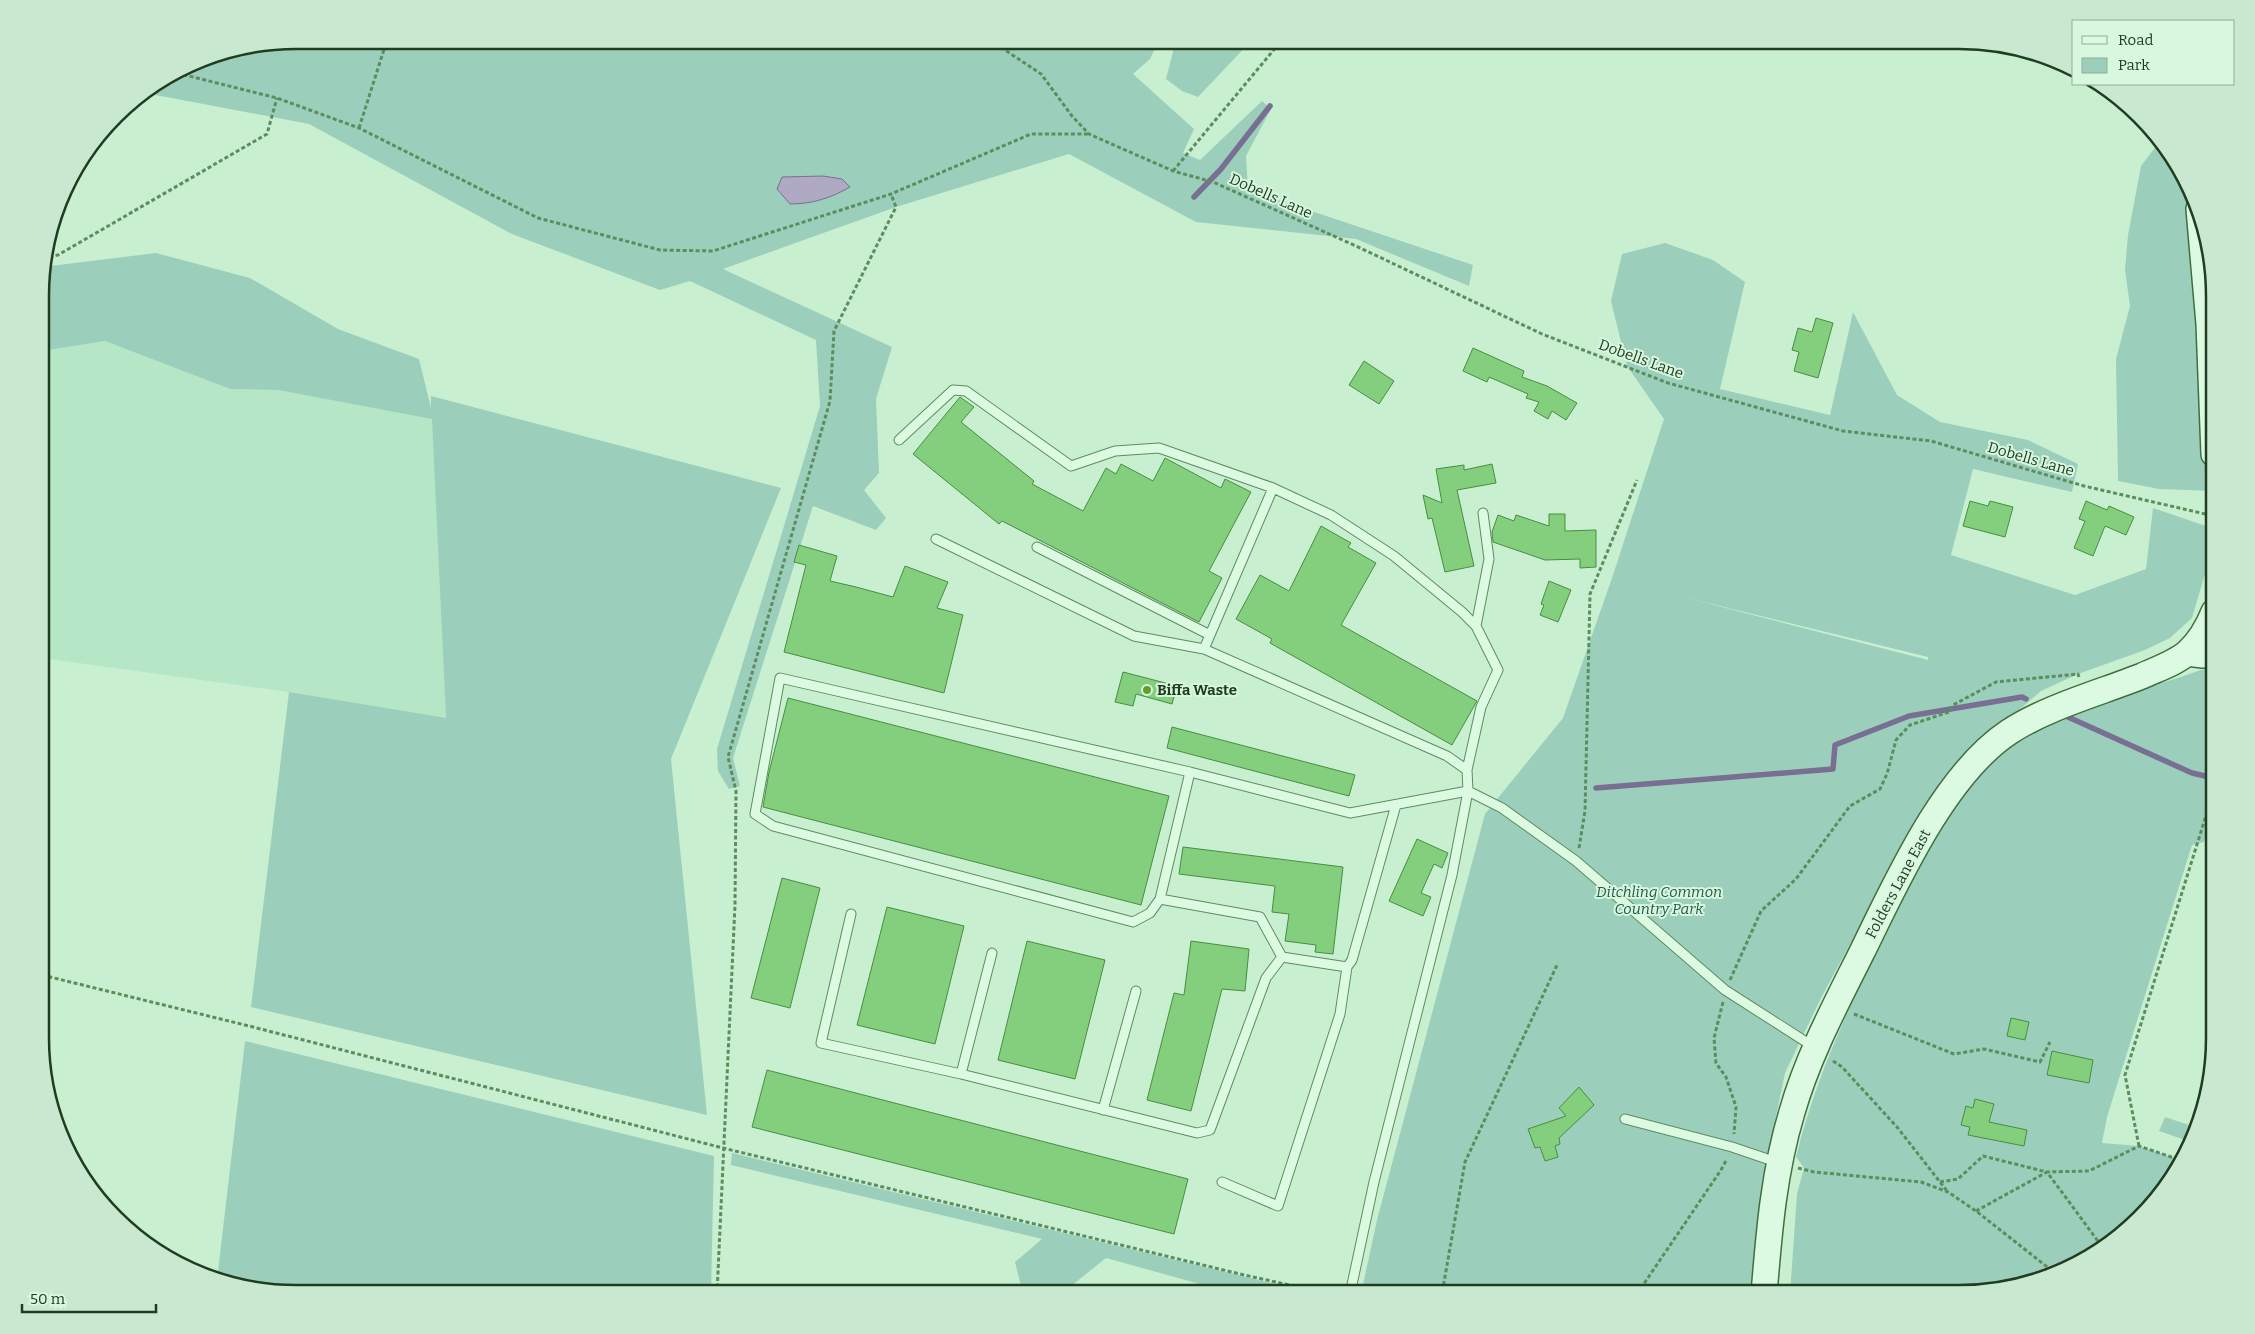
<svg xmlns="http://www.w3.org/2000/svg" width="2255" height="1334" viewBox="0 0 2255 1334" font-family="Bitter,serif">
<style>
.farmland{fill:#b5e6c6}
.green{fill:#9bcfbb;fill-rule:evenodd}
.water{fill:#afa9c4;stroke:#786f93}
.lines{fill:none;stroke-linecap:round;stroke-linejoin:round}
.stream{stroke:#786f93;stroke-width:5.5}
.building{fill:#83cf7d;stroke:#488d41}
.lane-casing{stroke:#5c8d5e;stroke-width:11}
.secondary-casing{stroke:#3f6f3f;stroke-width:28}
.path{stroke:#5c8d5e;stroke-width:3;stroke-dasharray:4 2.5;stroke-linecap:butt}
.lane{stroke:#dcfae2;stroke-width:9}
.secondary{stroke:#dcfae2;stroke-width:25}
.poi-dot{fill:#649e2a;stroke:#d8f7df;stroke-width:2}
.labels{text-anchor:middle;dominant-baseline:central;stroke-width:4;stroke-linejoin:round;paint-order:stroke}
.street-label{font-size:15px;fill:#203d20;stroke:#d8f7df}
.poi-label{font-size:15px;font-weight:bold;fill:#203d20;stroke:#d8f7df;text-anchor:start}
.park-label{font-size:15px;font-style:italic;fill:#265a4d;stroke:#d8f7df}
.rim{fill:none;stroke:#203d20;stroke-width:2.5}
</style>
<rect width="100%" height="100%" fill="#c8f0d0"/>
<path class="farmland" d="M105 341 230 389 278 390 433 419 446 719 289 692 42 658V351Z"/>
<path class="green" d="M296 40H1159L1150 59 1133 74 1194 129 1183 153 1200 160 1262 101 1271 109 1246 156 1248 190 1473 265 1469 286 1356 239 1196 222 1069 154 896 207 723 269 892 347 876 399 879 473 864 490 886 518 876 530 813 506 733 758 740 786 729 789 718 771 717 749 820 406 816 340 690 281 660 290 512 234 309 124 145 93 198 59Z
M1176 40H1252L1198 97 1182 91 1166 79Z
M2160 141 2181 168 2201 214 2214 279V491L2159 489 2118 481 2116 359 2130 306 2125 270 2128 235 2141 166Z
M1665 243 1713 260 1745 282 1720 389 1830 415 1853 312 1897 395 1940 422 2028 440 2078 464 2072 492 1973 469 1951 555 2075 595 2146 569 2153 508 2206 526 2209 538 2205 574 2192 618 2170 638 2145 650 2078 674 2041 691 2010 718 1893 864 1821 998 1785 1073 1762 1184 1750 1294H1361L1377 1220 1485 814 1563 718 1612 578 1664 419 1627 366 1611 301 1622 254ZM1683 597 1928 657V660Z
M156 253 250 278 338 329 419 359 431 408V396L781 488 671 759 707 1115 251 1007 289 692 446 718 432 419 278 390 230 389 105 341 42 351V267Z
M2214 668V802L2204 842 2192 845 2107 1117 2102 1143 2139 1146 2183 1161 2181 1166 2140 1219 2087 1260 2025 1285 1975 1293 1790 1294 1797 1194 1804 1168 1796 1157C1817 1072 1852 1001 1890 923 1914 874 1938 821 1971 778 1978 768 2010 743 2020 737 2073 708 2144 690 2201 670Z
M245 1041 714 1156 711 1294H296L230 1285 217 1280Z
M2165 1117 2198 1128 2191 1142 2159 1131Z
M732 1153 1317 1294H1236L1106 1258 1061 1294H1023L1015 1262 1042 1239 731 1165Z"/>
<path class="water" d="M823 176 842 179 850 187C831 198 812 204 790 204L777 189 782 177Z"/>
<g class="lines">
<path class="stream" d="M1194 197 1221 169 1270 106
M2068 717 2192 773 2214 778
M1596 788 1833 769 1835 745 1909 716 2022 697 2026 699"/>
</g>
<path class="building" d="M1816 318 1833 323 1818 378 1794 371 1799 352 1792 350 1798 328 1812 332Z
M1473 348 1524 371 1522 377 1547 386 1577 403 1566 420 1552 411 1548 419 1534 411 1539 402 1526 398 1528 394 1489 377 1487 382 1463 371Z
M1364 361 1394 381 1379 404 1349 385Z
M960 397 974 407 961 422 1034 481 1032 484 1083 511 1106 468 1116 474 1121 464 1153 481 1165 458 1221 488 1225 479 1251 492 1209 571 1222 578 1199 622 1002 521 999 524 913 454Z
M1492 464 1496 483 1457 490 1474 566 1445 572 1432 518 1428 519 1423 495 1442 503 1436 469 1464 465V470Z
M1970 501 1988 506 1990 501 2013 507 2005 537 1963 526Z
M2086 501 2107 510 2109 506 2134 517 2126 535 2105 526 2093 556 2074 548 2085 521 2079 519Z
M1549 514H1565V531L1596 530V567L1580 568V559L1545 560 1493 542 1492 532 1498 515 1514 521 1516 515 1549 526Z
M1321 526 1351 543 1348 547 1376 563 1341 625 1477 701 1452 745 1270 643 1272 639 1236 619 1260 575 1289 591Z
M799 545 837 556 830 581 856 587 893 597 905 566 948 582 937 608 963 615 944 693 784 652 806 565 794 562Z
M1549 581 1571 590 1558 622 1540 615 1544 605 1541 604Z
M1123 672 1177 686 1172 704 1136 694 1133 706 1115 702Z
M788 698 1169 796 1141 905 763 807 769 772Z
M1172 727 1355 775 1349 796 1167 748Z
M1417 839 1448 853 1442 868 1434 864 1421 893 1431 897 1423 916 1389 901Z
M1183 847 1343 867 1333 954 1315 952 1316 945 1285 941 1289 914 1272 912 1275 886 1179 874Z
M782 878 820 888 790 1008 751 998Z
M887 907 964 926 935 1044 857 1025Z
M1027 941 1105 960 1075 1079 998 1060Z
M1191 941 1249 949 1245 991 1222 989 1191 1111 1147 1100 1174 993 1184 995Z
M2011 1018 2029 1022 2025 1040 2007 1036Z
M2052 1051 2093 1060 2089 1083 2047 1075Z
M767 1070 1188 1179 1174 1234 752 1127Z
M1579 1087 1594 1105 1559 1138 1560 1144 1555 1146 1558 1157 1545 1161 1540 1147 1535 1148 1528 1129 1566 1116 1559 1108Z
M1975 1099 1994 1104 1989 1122 2027 1130 2024 1146 1968 1135 1970 1127 1961 1125 1966 1106 1973 1108Z"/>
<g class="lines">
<g class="lane-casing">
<path id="lane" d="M899 440 953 390 966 391 1071 466 1115 451 1159 448 1273 488 1331 515 1394 556 1462 612 1476 626 1498 670 1481 707 1467 770 1468 791 1502 808 1576 861 1725 990 1814 1047
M936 539 1134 636 1204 649 1273 488
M1037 547 1210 635
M1476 626 1489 559 1483 513
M1204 649 1447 756 1467 770
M1190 772 780 678 755 814 773 826 1133 922 1150 913 1160 899 1260 917 1282 957 1347 967 1352 960 1396 805
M1160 899 1190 772 1350 813 1468 791 1452 875 1374 1182 1350 1294
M851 914 821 1043 961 1074 1197 1133 1210 1130 1266 978 1282 957
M961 1074 992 953
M1103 1110 1136 991
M1625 1119 1732 1147 1779 1163
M1222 1182 1278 1206 1340 1014 1347 967"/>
</g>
<g class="secondary-casing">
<path id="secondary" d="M2199 209 2209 324 2214 454
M2187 653 2203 655 2214 653
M1764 1294C1769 1232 1774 1171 1792 1112 1808 1056 1836 1004 1862 952 1896 883 1944 775 2009 732 2047 707 2099 693 2142 676 2157 669 2176 663 2188 652 2200 641 2208 627 2214 612"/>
</g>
<path class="path" d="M990 40 1041 74 1072 116 1089 134 1173 171 1213 182 1356 246 1542 334 1668 383 1843 431 1931 441 2084 486 2214 516
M177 73 277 98 359 128 538 218 660 250 713 251 891 194 1031 134H1088
M359 128 387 40
M1173 171 1282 40
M43 259 58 255 267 134 277 98
M1579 848 1585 811 1590 594 1637 480
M42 975 249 1026 723 1148 1244 1275 1331 1294
M1730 980 1761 911 1796 879 1850 806 1880 789 1887 774 1896 740 1910 725 1949 712 1953 705 1996 682 2078 674 2079 677
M1723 1002 1714 1038 1716 1063 1726 1077 1736 1107 1734 1134
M1854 1014 1954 1054 1984 1049 2040 1062 2050 1042
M1833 1061 1842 1067 1897 1127 1947 1191
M2139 1146 2125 1075 2214 790
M1798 1168 1814 1172 1921 1182 1948 1192 1976 1211 2055 1273
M1940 1182 1958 1179 1983 1156 2047 1172 2089 1171 2139 1146 2183 1161
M1976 1211 2047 1172 2103 1248
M1443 1288 1449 1294
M717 1294 735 905 736 791 728 757 830 401 834 331 896 207 891 194
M1435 1294 1443 1288 1465 1162 1558 963
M1637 1294 1721 1170 1727 1159"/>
<use href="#lane" class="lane"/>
<use href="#secondary" class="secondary"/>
</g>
<circle class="poi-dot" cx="1147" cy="690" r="5"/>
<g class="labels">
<g class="street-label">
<text transform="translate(1271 196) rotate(24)">Dobells Lane</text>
<text transform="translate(1641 359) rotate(20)">Dobells Lane</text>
<text transform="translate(2031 459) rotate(16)">Dobells Lane</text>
<text transform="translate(1898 884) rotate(-62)">Folders Lane East</text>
</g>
<g class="poi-label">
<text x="1157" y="690">Biffa Waste</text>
</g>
<g class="park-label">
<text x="1659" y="892">Ditchling Common<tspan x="1659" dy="17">Country Park</tspan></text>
</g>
</g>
<path d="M0 0H2255V1334H0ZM296 49H1959A247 247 0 0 1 2206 296V1038A247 247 0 0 1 1959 1285H296A247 247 0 0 1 49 1038V296A247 247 0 0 1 296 49Z" fill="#c9e8d0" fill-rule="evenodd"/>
<path class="rim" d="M296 49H1959A247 247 0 0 1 2206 296V1038A247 247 0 0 1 1959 1285H296A247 247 0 0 1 49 1038V296A247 247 0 0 1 296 49Z"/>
<rect x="2072" y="20" width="162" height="65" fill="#d8f7df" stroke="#8ead93"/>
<rect x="2082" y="36" width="25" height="8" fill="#dcfae2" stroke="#8ead93"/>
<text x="2118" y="45" font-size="15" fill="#203d20">Road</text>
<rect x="2082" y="58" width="25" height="15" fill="#9bcfbb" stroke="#8ead93"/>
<text x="2118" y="70" font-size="15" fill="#203d20">Park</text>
<path d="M22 1304v8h134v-8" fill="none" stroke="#203d20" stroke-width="2.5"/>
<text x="30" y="1304" font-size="15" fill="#203d20" stroke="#d8f7df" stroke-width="4" paint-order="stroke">50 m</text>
</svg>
